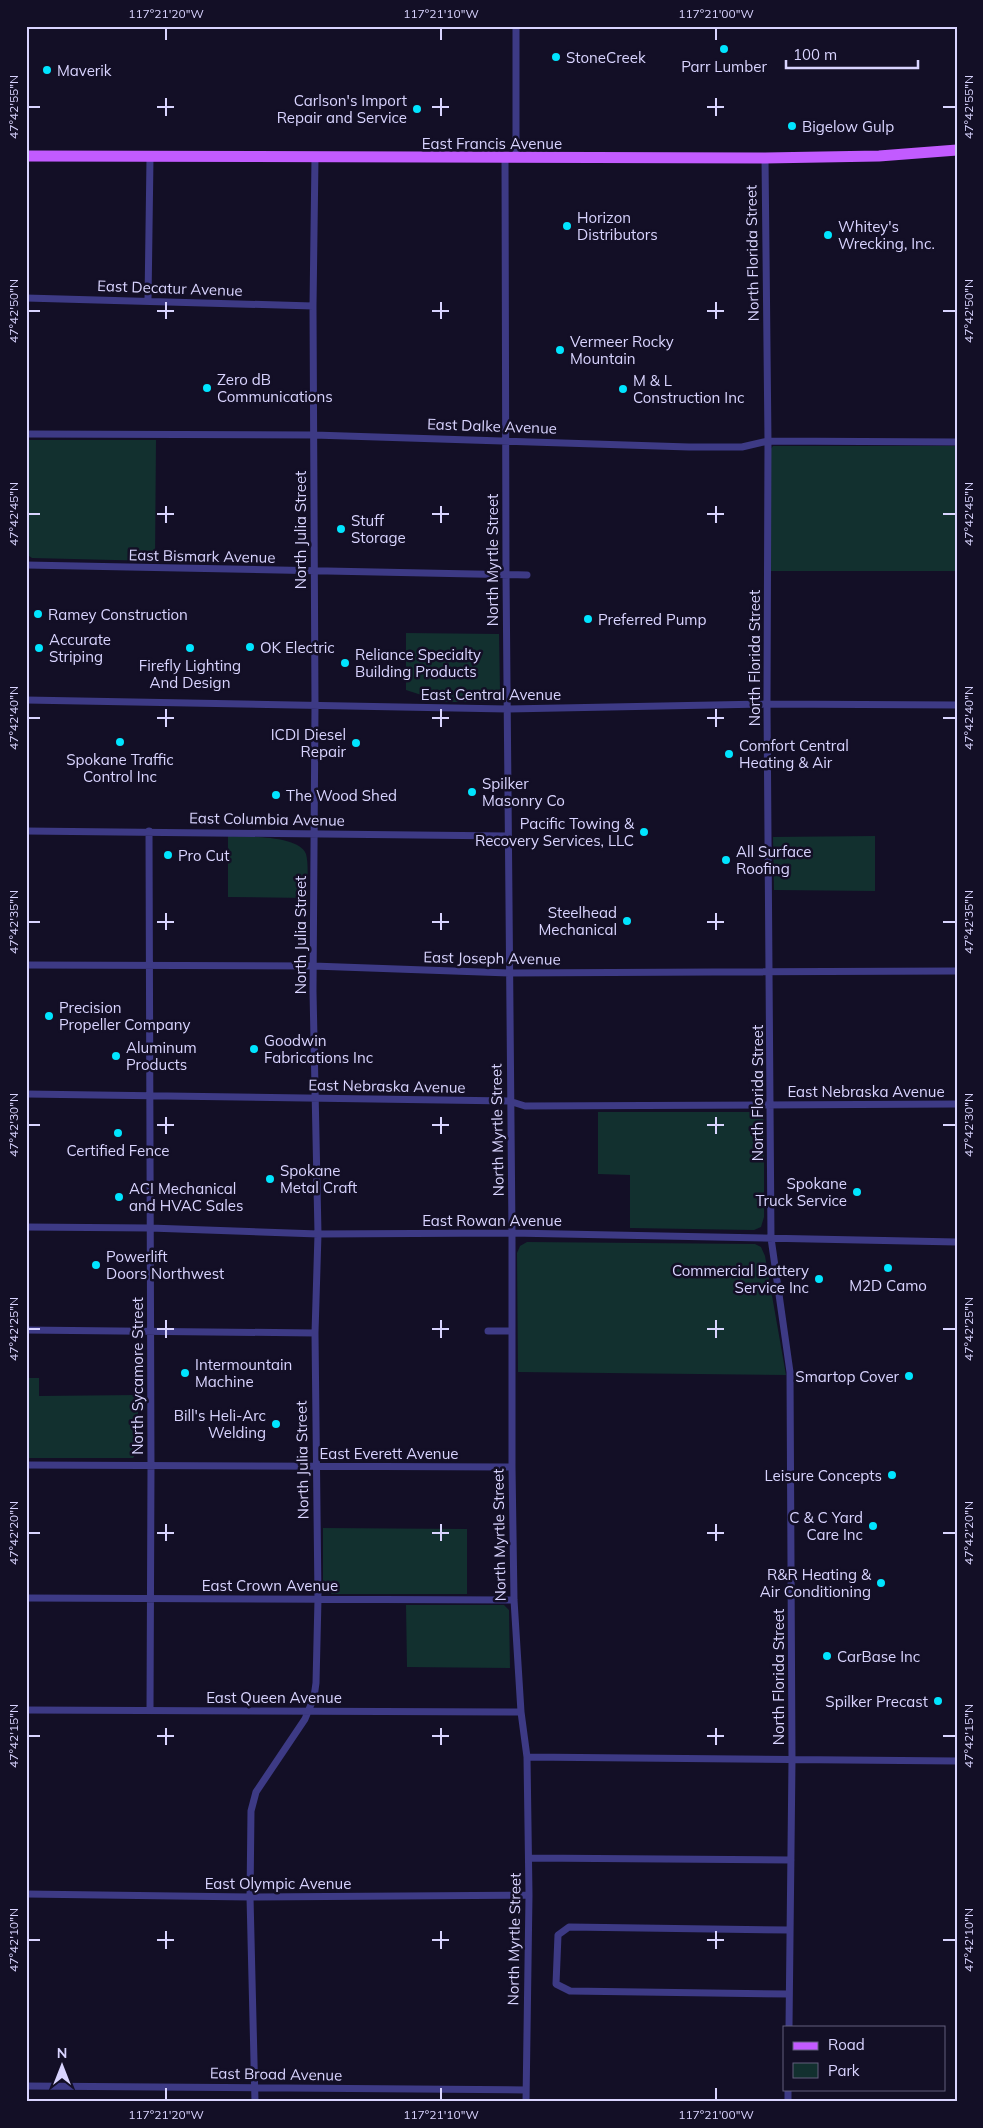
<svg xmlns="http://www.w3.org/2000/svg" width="983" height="2128" viewBox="0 0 983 2128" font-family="Mulish,sans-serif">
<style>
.green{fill:#12302f}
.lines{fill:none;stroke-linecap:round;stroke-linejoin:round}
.minor{stroke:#3d3a85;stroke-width:7}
.primary{stroke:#c25bff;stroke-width:11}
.ticks{fill:none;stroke:#d9d4ff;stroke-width:2}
.poi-dot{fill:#00e5ff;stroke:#130f26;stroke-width:2}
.labels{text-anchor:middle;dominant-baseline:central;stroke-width:5;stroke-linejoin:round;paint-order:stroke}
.poi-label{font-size:15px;fill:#d9d4ff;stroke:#130f26;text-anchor:start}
.street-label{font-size:15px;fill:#d9d4ff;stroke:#130f26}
.neatline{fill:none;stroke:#d9d4ff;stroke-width:2}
.ticks-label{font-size:12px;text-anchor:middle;fill:#d9d4ff}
</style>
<rect width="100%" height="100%" fill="#130f26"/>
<path class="green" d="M26 440H156L155 561 32 558 26 554Z
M773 446H957V571H771L770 450Z
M406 633 499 634 500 692 495 698 487 702H443L406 690Z
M228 836C246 837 299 835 306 854 309 864 307 887 307 898L228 897Z
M875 836V891L774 890 773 837Z
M598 1112H756L761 1114 764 1121V1217L761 1227 754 1230 630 1228V1175L598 1174Z
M527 1242 755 1244 761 1247 765 1256 786 1375 518 1372 517 1253 520 1246Z
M26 1378H39V1396L138 1395V1447L140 1449 133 1458H26Z
M323 1528 467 1529V1594H332L323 1586Z
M406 1605H504L509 1610 510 1668 407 1667Z"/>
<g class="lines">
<path class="minor" d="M505 158 506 574 512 1233V1467L514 1600 521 1712 527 1757 529 1895 526 2102
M516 158V26
M765 158 768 441 767 704 771 1238 790 1372 792 1760 789 2027
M26 298 313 306
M148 301 150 158
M26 434 314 435 689 447H742L768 441 957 442
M26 565 527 575
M26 700 507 709 767 704 957 705
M26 831 508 836
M149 831 151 1467 150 1710
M26 965 313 966 509 973 957 971
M26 1094 509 1101 525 1106 957 1104
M26 1227 150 1228 318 1234 512 1233 957 1242
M26 1330 315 1333
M488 1331H511
M26 1465 512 1467
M26 1598 514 1600
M26 1710 521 1712
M527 1757 957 1761
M529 1858 791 1860
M26 1894 250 1897 529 1895
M789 1930 569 1927 558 1935 556 1984 570 1991 789 1994
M26 2086 526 2090
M255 2102 250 1897 251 1811 256 1792 305 1719 314 1697 316 1683 318 1599 315 1333 318 1234 313 991 315 706 313 306 315 158
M788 2102V2089"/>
<path class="primary" d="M26 156 765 158 879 156 957 150"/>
</g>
<path class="ticks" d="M166 28V40M441 28V40M716 28V40M166 98V116M441 98V116M716 98V116M28 107H40M157 107H174M432 107H449M707 107H724M943 107H956M166 302V319M441 302V319M716 302V319M28 311H40M157 311H174M432 311H449M707 311H724M943 311H956M166 506V523M441 506V523M716 506V523M28 514H40M157 514H174M432 514H449M707 514H724M943 514H956M166 709V727M441 709V727M716 709V727M28 718H40M157 718H174M432 718H449M707 718H724M943 718H956M166 913V930M441 913V930M716 913V930M28 922H40M157 922H174M432 922H449M707 922H724M943 922H956M166 1117V1134M441 1117V1134M716 1117V1134M28 1125H40M157 1125H174M432 1125H449M707 1125H724M943 1125H956M166 1320V1338M441 1320V1338M716 1320V1338M28 1329H40M157 1329H174M432 1329H449M707 1329H724M943 1329H956M166 1524V1541M441 1524V1541M716 1524V1541M28 1533H40M157 1533H174M432 1533H449M707 1533H724M943 1533H956M166 1728V1745M441 1728V1745M716 1728V1745M28 1736H40M157 1736H174M432 1736H449M707 1736H724M943 1736H956M166 1931V1949M441 1931V1949M716 1931V1949M28 1940H40M157 1940H174M432 1940H449M707 1940H724M943 1940H956M166 2088V2100M441 2088V2100M716 2088V2100"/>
<g class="poi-dot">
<circle cx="724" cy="49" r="5"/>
<circle cx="556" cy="57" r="5"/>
<circle cx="47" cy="70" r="5"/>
<circle cx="417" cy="109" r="5"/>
<circle cx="792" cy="126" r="5"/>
<circle cx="567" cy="226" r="5"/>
<circle cx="828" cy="235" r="5"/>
<circle cx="560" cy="350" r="5"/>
<circle cx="207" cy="388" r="5"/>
<circle cx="623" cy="389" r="5"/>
<circle cx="341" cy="529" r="5"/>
<circle cx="38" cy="614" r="5"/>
<circle cx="588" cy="619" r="5"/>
<circle cx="250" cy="647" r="5"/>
<circle cx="39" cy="648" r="5"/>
<circle cx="190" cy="648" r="5"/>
<circle cx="345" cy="663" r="5"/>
<circle cx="120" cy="742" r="5"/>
<circle cx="356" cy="743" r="5"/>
<circle cx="729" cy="754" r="5"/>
<circle cx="472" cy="792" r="5"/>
<circle cx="276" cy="795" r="5"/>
<circle cx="644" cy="832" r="5"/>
<circle cx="168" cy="855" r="5"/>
<circle cx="726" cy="860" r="5"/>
<circle cx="627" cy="921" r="5"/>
<circle cx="49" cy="1016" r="5"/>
<circle cx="254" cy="1049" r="5"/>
<circle cx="116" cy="1056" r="5"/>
<circle cx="118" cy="1133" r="5"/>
<circle cx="270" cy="1179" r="5"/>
<circle cx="857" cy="1192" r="5"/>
<circle cx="119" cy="1197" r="5"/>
<circle cx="96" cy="1265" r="5"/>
<circle cx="888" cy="1268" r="5"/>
<circle cx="819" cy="1279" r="5"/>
<circle cx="185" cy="1373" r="5"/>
<circle cx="909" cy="1376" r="5"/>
<circle cx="276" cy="1424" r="5"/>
<circle cx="892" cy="1475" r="5"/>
<circle cx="873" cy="1526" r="5"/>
<circle cx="881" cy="1583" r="5"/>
<circle cx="827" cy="1656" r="5"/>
<circle cx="938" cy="1701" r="5"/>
</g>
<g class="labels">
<g class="poi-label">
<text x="566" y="57">StoneCreek</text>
<text x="724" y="66" text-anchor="middle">Parr Lumber</text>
<text x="57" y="70">Maverik</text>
<text x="407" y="100" text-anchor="end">Carlson's Import<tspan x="407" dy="17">Repair and Service</tspan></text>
<text x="802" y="126">Bigelow Gulp</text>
<text x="577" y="217">Horizon<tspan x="577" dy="17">Distributors</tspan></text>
<text x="838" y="226">Whitey's<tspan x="838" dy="17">Wrecking, Inc.</tspan></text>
<text x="570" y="341">Vermeer Rocky<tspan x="570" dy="17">Mountain</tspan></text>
<text x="217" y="379">Zero dB<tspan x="217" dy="17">Communications</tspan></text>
<text x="633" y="380">M &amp; L<tspan x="633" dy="17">Construction Inc</tspan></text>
<text x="351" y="520">Stuff<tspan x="351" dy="17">Storage</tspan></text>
<text x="48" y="614">Ramey Construction</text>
<text x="598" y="619">Preferred Pump</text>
<text x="49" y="639">Accurate<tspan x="49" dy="17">Striping</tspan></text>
<text x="260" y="647">OK Electric</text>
<text x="355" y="654">Reliance Specialty<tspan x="355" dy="17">Building Products</tspan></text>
<text x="190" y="665" text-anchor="middle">Firefly Lighting<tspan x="190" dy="17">And Design</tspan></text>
<text x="346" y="734" text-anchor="end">ICDI Diesel<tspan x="346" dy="17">Repair</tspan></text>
<text x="739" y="745">Comfort Central<tspan x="739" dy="17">Heating &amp; Air</tspan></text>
<text x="120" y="759" text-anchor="middle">Spokane Traffic<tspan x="120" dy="17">Control Inc</tspan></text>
<text x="482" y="783">Spilker<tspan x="482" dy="17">Masonry Co</tspan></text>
<text x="286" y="795">The Wood Shed</text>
<text x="634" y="823" text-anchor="end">Pacific Towing &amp;<tspan x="634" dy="17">Recovery Services, LLC</tspan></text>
<text x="736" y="851">All Surface<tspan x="736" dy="17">Roofing</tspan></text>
<text x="178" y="855">Pro Cut</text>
<text x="617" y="912" text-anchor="end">Steelhead<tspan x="617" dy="17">Mechanical</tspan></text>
<text x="59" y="1007">Precision<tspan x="59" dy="17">Propeller Company</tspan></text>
<text x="264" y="1040">Goodwin<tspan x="264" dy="17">Fabrications Inc</tspan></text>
<text x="126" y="1047">Aluminum<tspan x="126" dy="17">Products</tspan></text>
<text x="118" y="1150" text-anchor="middle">Certified Fence</text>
<text x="280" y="1170">Spokane<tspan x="280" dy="17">Metal Craft</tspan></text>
<text x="847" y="1183" text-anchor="end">Spokane<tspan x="847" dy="17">Truck Service</tspan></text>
<text x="129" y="1188">ACI Mechanical<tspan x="129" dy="17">and HVAC Sales</tspan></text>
<text x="106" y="1256">Powerlift<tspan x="106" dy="17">Doors Northwest</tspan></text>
<text x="809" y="1270" text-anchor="end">Commercial Battery<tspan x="809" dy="17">Service Inc</tspan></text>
<text x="888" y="1285" text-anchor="middle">M2D Camo</text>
<text x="195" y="1364">Intermountain<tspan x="195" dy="17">Machine</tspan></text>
<text x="899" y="1376" text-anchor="end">Smartop Cover</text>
<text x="266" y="1415" text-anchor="end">Bill's Heli-Arc<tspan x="266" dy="17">Welding</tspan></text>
<text x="882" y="1475" text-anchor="end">Leisure Concepts</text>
<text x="863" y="1517" text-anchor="end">C &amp; C Yard<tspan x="863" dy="17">Care Inc</tspan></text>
<text x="871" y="1574" text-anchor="end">R&amp;R Heating &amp;<tspan x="871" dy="17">Air Conditioning</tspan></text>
<text x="837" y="1656">CarBase Inc</text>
<text x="928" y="1701" text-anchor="end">Spilker Precast</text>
</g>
<g class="street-label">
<text x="492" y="143">East Francis Avenue</text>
<text transform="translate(752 253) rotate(-91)">North Florida Street</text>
<text transform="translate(170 288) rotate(2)">East Decatur Avenue</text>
<text transform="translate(492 426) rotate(2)">East Dalke Avenue</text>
<text transform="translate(300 530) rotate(-90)">North Julia Street</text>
<text transform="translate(202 556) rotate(1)">East Bismark Avenue</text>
<text transform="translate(492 560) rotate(-90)">North Myrtle Street</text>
<text transform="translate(754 658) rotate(-90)">North Florida Street</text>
<text x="491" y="694">East Central Avenue</text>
<text transform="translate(267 819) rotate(1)">East Columbia Avenue</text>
<text transform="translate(300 935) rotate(-90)">North Julia Street</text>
<text transform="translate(492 958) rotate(1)">East Joseph Avenue</text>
<text transform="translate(387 1086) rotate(1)">East Nebraska Avenue</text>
<text x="866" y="1091">East Nebraska Avenue</text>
<text transform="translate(757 1093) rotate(-90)">North Florida Street</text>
<text transform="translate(497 1130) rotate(-91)">North Myrtle Street</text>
<text x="492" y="1220">East Rowan Avenue</text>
<text transform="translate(137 1376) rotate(-90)">North Sycamore Street</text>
<text x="389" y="1453">East Everett Avenue</text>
<text transform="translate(302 1460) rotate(-91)">North Julia Street</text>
<text transform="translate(499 1535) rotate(-91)">North Myrtle Street</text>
<text x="270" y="1585">East Crown Avenue</text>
<text transform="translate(778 1677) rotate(-90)">North Florida Street</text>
<text x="274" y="1697">East Queen Avenue</text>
<text x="278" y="1883">East Olympic Avenue</text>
<text transform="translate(514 1939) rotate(-89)">North Myrtle Street</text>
<text transform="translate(276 2074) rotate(1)">East Broad Avenue</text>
</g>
</g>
<rect width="983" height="2128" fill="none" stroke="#130f26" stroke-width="55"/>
<rect x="783" y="2026" width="162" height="65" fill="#130f26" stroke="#625e7d"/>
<rect x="793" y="2042" width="25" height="8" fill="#c25bff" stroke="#625e7d"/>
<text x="828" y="2050" font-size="15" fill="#d9d4ff">Road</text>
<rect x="793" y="2063" width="25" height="15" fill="#12302f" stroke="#625e7d"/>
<text x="828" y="2076" font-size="15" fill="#d9d4ff">Park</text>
<g transform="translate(62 2066)" stroke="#130f26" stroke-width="4" paint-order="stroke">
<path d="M0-4L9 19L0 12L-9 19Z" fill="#d9d4ff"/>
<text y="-8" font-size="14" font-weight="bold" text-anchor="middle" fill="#d9d4ff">N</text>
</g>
<path d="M786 60v8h132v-8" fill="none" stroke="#d9d4ff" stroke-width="2.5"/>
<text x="793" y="60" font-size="15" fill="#d9d4ff" stroke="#130f26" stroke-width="4" paint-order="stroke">100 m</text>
<rect x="28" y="28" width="928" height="2072" class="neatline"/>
<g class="ticks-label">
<text x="166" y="18">117°21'20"W</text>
<text x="441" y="18">117°21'10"W</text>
<text x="716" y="18">117°21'00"W</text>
<text transform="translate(14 107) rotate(-90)" y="4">47°42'55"N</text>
<text transform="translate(969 107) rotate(-90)" y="4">47°42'55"N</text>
<text transform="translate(14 311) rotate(-90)" y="4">47°42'50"N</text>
<text transform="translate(969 311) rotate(-90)" y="4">47°42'50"N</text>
<text transform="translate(14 514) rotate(-90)" y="4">47°42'45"N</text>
<text transform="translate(969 514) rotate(-90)" y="4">47°42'45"N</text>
<text transform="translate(14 718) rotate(-90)" y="4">47°42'40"N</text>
<text transform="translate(969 718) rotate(-90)" y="4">47°42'40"N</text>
<text transform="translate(14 922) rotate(-90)" y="4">47°42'35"N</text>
<text transform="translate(969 922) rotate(-90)" y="4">47°42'35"N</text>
<text transform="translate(14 1125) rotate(-90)" y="4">47°42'30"N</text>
<text transform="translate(969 1125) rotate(-90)" y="4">47°42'30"N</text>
<text transform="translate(14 1329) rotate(-90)" y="4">47°42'25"N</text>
<text transform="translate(969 1329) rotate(-90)" y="4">47°42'25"N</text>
<text transform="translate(14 1533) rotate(-90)" y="4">47°42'20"N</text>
<text transform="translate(969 1533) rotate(-90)" y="4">47°42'20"N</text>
<text transform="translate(14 1736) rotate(-90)" y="4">47°42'15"N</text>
<text transform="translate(969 1736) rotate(-90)" y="4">47°42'15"N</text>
<text transform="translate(14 1940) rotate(-90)" y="4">47°42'10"N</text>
<text transform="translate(969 1940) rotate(-90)" y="4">47°42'10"N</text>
<text x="166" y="2119">117°21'20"W</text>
<text x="441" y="2119">117°21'10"W</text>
<text x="716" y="2119">117°21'00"W</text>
</g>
</svg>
